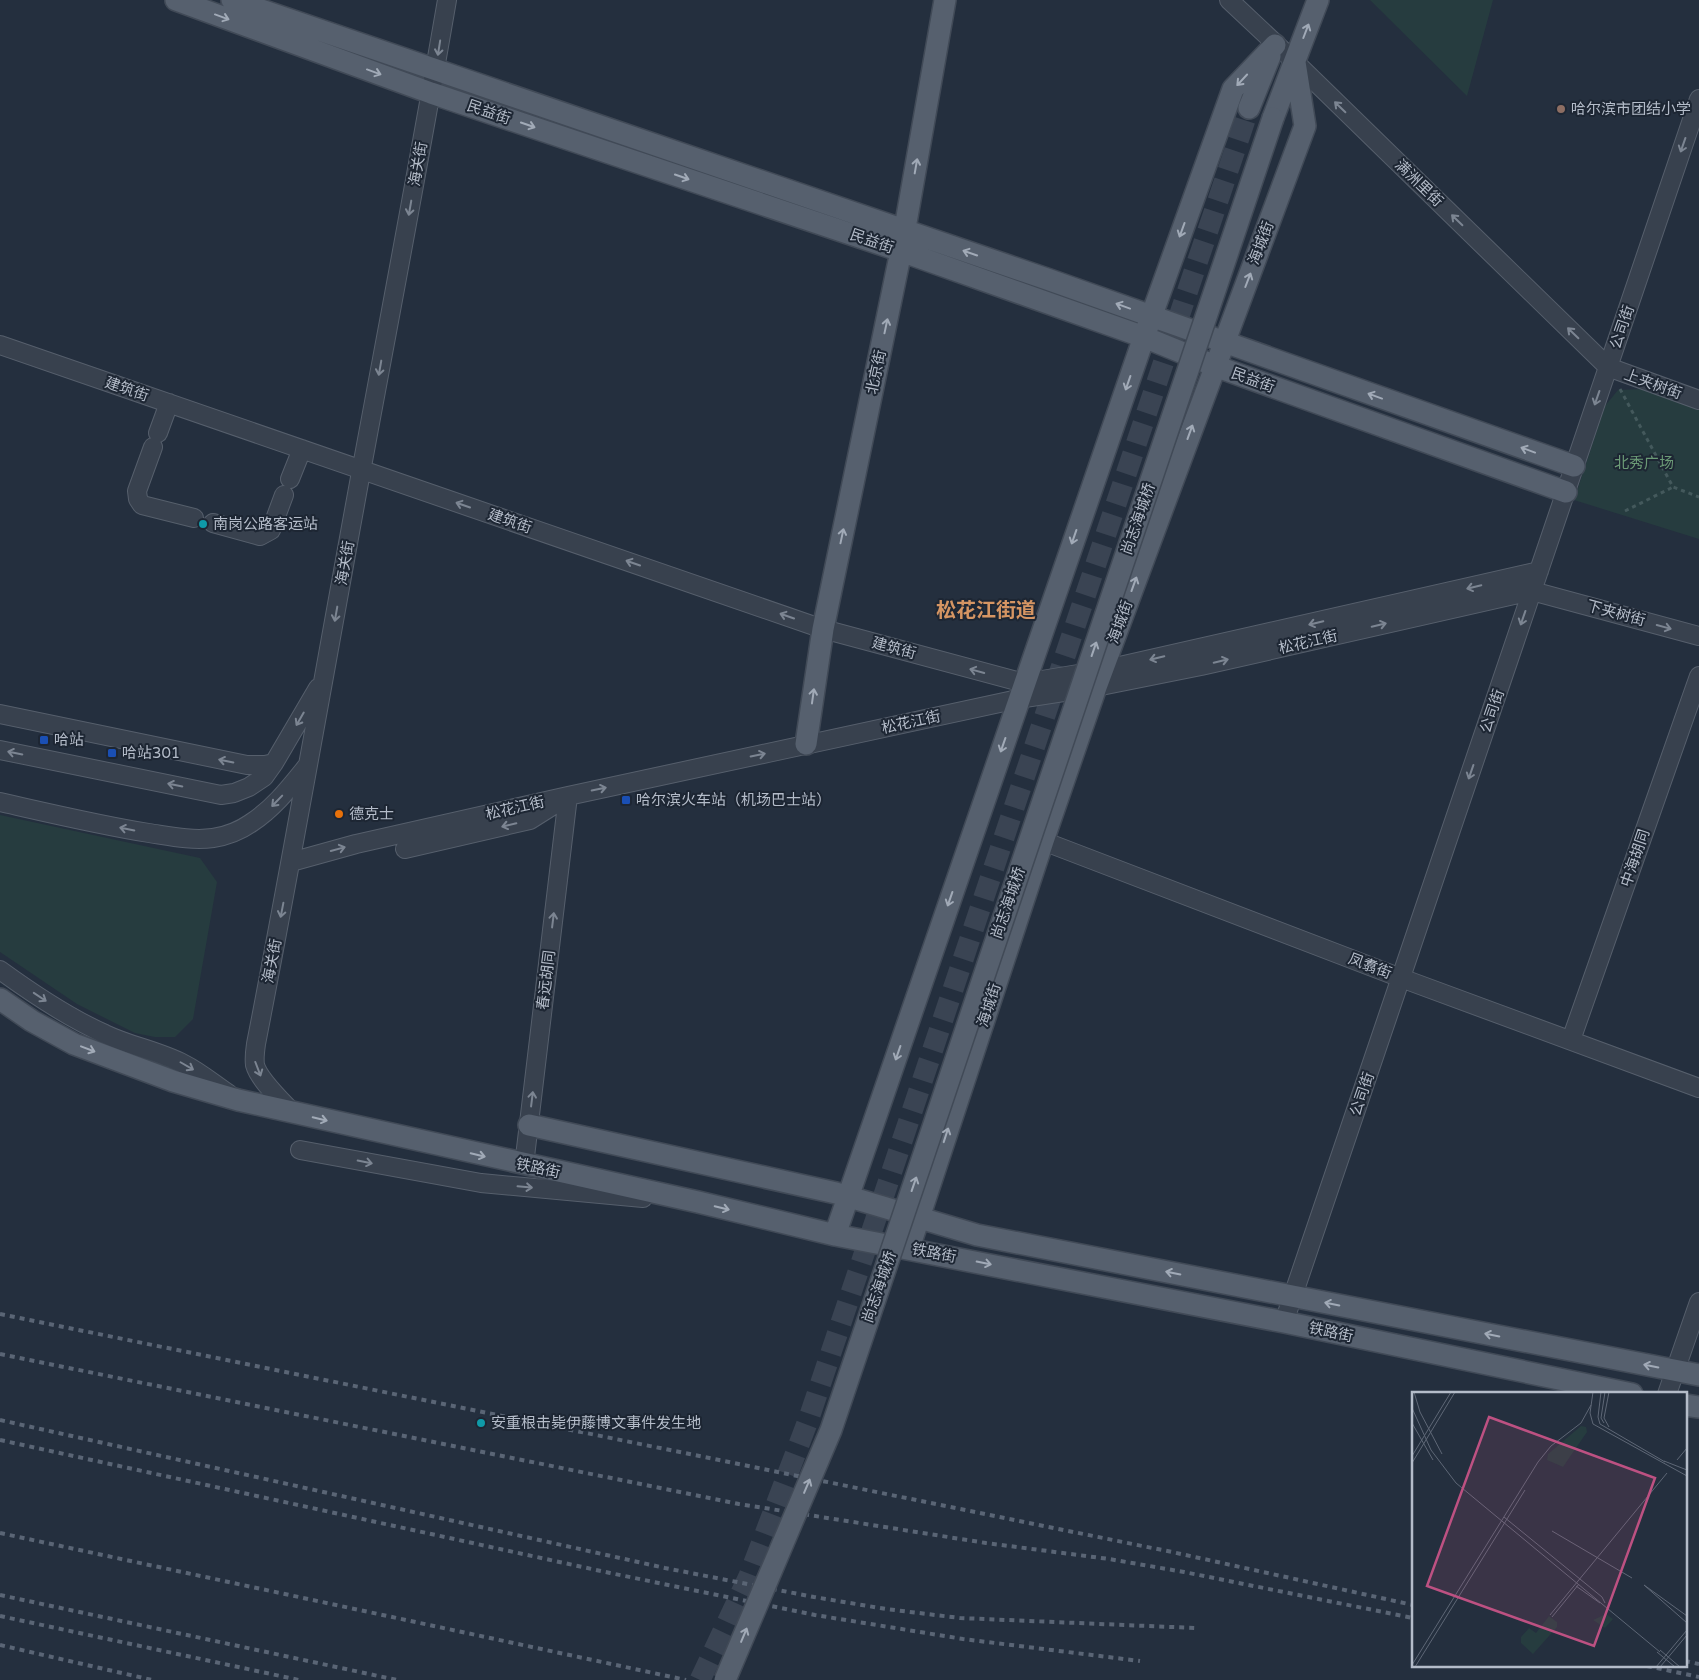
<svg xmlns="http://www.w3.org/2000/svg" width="1699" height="1680" viewBox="0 0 1699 1680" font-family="'Varela Round','Noto Sans SC',sans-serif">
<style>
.green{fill:#263c3f}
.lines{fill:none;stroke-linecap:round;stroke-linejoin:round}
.major-tunnel{stroke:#3a4453;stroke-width:21;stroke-dasharray:21 11;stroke-linecap:butt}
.minor-casing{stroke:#565f6c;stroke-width:20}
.major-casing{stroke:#414a57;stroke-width:24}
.path{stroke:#44595c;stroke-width:3;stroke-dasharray:4 4;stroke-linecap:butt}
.minor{stroke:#38414e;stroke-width:18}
.major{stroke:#56606e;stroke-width:21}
.rail{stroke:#5a6575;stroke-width:4;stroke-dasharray:5 5;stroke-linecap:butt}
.major-bridge-casing{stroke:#414a57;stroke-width:24;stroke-linecap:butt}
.major-bridge{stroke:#56606e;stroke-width:21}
.oneway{stroke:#a1aab7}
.oneway2{stroke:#7c8592}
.education-dot{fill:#8d6e63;stroke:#1d2633;stroke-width:2}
.culture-dot{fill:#0f9aa8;stroke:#1d2633;stroke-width:2}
.transit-dot{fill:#1a4fb4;stroke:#1d2633;stroke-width:2}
.food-dot{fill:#e8710a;stroke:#1d2633;stroke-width:2}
.labels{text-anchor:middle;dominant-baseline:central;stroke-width:4;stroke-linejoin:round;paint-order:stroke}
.poi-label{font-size:15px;fill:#b4bcc9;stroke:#1d2633;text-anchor:start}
.street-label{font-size:15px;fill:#b4bcc9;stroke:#1d2633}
.park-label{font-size:15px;fill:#6b9a76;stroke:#1d2633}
.district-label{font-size:20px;font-weight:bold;fill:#d59563;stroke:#1d2633}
.inset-road{fill:none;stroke:#5e6776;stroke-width:1}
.view{fill:#bd5182;fill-opacity:0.15;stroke:#bd5182;stroke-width:2.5}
.inset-edge{fill:none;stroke:#b4bcc9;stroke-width:2.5}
</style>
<rect width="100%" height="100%" fill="#242f3e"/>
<path class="green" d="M1370 0H1493L1467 96Z
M1645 389 1699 408V539L1574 500 1605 406 1618 390Z
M0 815 200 858 217 882 193 1019 175 1037H155L135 1033 77 1004 0 952Z"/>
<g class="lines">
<path class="major-tunnel" d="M700 1680 749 1576 809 1418 1249 108"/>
<g class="minor-casing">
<path id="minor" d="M1229 0 1295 62 1608 367 1699 400
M0 345 823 629 1024 683 1102 670 1539 571
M158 433 169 403
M153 447 137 491 138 499 142 505 194 518
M290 479 302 449
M213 523 260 536 271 530 284 495
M0 714 247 765H265L274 763
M0 750 221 795 234 793 249 787 264 777 274 763 318 688
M0 802C49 813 99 825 149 833 169 836 192 841 213 838 226 836 241 830 251 823 274 808 290 787 307 766
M1043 841 1401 978 1699 1088
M405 849 530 820 557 803
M291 862 356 844 568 796 1018 699 1096 687 1201 666 1532 591 1699 636
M0 970C33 994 67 1017 105 1034 130 1046 159 1051 184 1064 200 1072 214 1084 229 1094
M1571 1040 1699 676
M293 1113C282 1101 259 1080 255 1065 254 1058 255 1051 256 1044 293 854 326 663 361 472 390 315 420 158 447 0
M300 1150 481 1183 643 1198
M524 1165 568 796
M1284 1322 1699 99
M1667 1394 1699 1302"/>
</g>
<g class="major-casing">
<path id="major" d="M176 0 431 93 901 251 1144 337 1215 366 1566 492
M232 0 1047 279 1574 466
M1249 108 1270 56
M1273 118 1318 0
M806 744 823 629 901 251 945 0
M0 999 32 1021 74 1044 173 1081 238 1100 698 1202 835 1235 1284 1322 1632 1394
M529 1125 836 1193 977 1235 1699 1375
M835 1235 1144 337 1233 89 1275 45
M909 1248 1043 841 1096 687 1305 126 1295 62
M1685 1405 1699 1407"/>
</g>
<path class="path" d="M1620 389 1673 487 1699 497
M1625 511 1673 487"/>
<use href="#minor" class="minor"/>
<use href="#major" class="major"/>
<path class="rail" d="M0 1314 1172 1552 1413 1605
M0 1354 739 1504 986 1543 1109 1559 1184 1572 1413 1618
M0 1420 665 1568 814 1597 886 1609 960 1618 1195 1628
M0 1440 610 1573 815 1615 963 1639 1140 1661
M0 1533 686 1680
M0 1595 397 1680
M0 1616 299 1680
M0 1645 152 1680
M1685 1661 1699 1664
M1647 1666 1699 1677"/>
<g class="major-bridge-casing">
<path id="major-bridge" d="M725 1680 831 1430 1273 118"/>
</g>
<use href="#major-bridge" class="major-bridge"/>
</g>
<defs><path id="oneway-shaft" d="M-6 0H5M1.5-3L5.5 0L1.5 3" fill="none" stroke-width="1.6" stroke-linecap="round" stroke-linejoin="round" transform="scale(1.25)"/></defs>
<g class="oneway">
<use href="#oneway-shaft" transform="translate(222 17) rotate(20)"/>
<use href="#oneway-shaft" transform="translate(1306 31) rotate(-69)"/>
<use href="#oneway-shaft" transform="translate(374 72) rotate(20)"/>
<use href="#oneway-shaft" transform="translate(1242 80) rotate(133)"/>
<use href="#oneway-shaft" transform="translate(528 125) rotate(19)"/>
<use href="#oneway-shaft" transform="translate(916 166) rotate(-80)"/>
<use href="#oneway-shaft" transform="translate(682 177) rotate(19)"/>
<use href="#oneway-shaft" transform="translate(1182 230) rotate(110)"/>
<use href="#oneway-shaft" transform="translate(970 253) rotate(-161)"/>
<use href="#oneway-shaft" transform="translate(1248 280) rotate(-69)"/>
<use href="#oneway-shaft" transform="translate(1123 306) rotate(-160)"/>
<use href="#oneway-shaft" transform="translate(886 326) rotate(-78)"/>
<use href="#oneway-shaft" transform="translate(1128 383) rotate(109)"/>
<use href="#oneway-shaft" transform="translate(1375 396) rotate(-160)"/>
<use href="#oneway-shaft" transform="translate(1190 432) rotate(-70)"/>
<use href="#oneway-shaft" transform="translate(1528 450) rotate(-160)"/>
<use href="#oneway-shaft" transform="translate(842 536) rotate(-78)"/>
<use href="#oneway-shaft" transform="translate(1074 537) rotate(109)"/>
<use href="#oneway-shaft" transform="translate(1134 584) rotate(-70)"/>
<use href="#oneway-shaft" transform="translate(1094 649) rotate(-71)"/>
<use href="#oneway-shaft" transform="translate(813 696) rotate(-82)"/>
<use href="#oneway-shaft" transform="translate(1003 745) rotate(109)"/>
<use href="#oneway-shaft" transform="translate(950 899) rotate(109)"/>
<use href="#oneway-shaft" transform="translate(88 1049) rotate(21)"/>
<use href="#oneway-shaft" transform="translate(898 1053) rotate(109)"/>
<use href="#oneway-shaft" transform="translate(320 1119) rotate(13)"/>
<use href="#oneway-shaft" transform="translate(946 1135) rotate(-72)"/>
<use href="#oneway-shaft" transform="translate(478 1155) rotate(13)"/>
<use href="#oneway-shaft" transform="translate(914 1184) rotate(-71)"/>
<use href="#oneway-shaft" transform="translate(722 1208) rotate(13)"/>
<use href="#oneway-shaft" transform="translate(984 1263) rotate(11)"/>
<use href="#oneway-shaft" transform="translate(1173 1273) rotate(-169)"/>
<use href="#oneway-shaft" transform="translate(1332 1304) rotate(-169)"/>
<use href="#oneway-shaft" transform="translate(1492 1335) rotate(-169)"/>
<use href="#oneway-shaft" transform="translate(1651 1366) rotate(-169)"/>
<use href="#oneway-shaft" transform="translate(807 1486) rotate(-67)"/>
<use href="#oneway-shaft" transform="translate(744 1635) rotate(-67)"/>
</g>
<g class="oneway2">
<use href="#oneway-shaft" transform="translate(439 48) rotate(99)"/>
<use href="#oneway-shaft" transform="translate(1340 107) rotate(-136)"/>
<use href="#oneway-shaft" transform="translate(1683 145) rotate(109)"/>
<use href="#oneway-shaft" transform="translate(410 208) rotate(100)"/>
<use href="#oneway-shaft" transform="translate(1457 220) rotate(-136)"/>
<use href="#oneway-shaft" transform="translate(1573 333) rotate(-136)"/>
<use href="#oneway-shaft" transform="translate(380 368) rotate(100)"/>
<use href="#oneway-shaft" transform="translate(1597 398) rotate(109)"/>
<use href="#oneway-shaft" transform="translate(463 505) rotate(-161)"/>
<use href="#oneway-shaft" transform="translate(633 563) rotate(-161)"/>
<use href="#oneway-shaft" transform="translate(1474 587) rotate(167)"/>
<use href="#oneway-shaft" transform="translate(336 614) rotate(100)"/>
<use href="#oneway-shaft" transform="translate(787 616) rotate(-161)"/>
<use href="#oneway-shaft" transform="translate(1523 618) rotate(109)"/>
<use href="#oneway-shaft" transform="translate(1316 623) rotate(167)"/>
<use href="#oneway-shaft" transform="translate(1379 625) rotate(-13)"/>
<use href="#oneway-shaft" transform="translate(1664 627) rotate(15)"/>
<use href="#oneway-shaft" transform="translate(1157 658) rotate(167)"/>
<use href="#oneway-shaft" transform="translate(1221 661) rotate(-13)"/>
<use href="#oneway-shaft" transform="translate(977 671) rotate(-165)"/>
<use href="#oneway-shaft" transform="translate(300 719) rotate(120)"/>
<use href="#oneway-shaft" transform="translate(15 753) rotate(-169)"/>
<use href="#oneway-shaft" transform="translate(758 755) rotate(-12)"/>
<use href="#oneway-shaft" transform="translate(226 761) rotate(-168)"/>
<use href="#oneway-shaft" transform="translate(1471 772) rotate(109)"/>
<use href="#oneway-shaft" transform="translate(175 785) rotate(-169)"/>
<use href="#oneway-shaft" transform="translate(599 789) rotate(-12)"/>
<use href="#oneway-shaft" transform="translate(277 801) rotate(134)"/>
<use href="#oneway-shaft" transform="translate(509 825) rotate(167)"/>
<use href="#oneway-shaft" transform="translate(127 829) rotate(-169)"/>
<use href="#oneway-shaft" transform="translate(338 849) rotate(-15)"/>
<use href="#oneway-shaft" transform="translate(282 910) rotate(101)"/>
<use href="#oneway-shaft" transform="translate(553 920) rotate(-83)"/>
<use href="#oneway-shaft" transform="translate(40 997) rotate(34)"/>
<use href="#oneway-shaft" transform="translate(187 1066) rotate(30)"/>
<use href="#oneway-shaft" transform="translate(258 1069) rotate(69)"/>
<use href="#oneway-shaft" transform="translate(532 1099) rotate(-83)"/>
<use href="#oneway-shaft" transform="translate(365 1162) rotate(11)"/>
<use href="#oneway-shaft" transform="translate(525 1187) rotate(5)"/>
</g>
<circle class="education-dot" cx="1561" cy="109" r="5"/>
<g class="culture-dot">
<circle cx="203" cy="524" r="5"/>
<circle cx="481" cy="1423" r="5"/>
</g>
<g class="transit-dot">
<rect x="39" y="735" width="10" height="10" rx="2.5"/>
<rect x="107" y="748" width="10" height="10" rx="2.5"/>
<rect x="621" y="795" width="10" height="10" rx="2.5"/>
</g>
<circle class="food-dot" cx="339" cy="814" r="5"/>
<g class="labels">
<g class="poi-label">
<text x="1571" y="109">哈尔滨市团结小学</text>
<text x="213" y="524">南岗公路客运站</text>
<text x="54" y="740">哈站</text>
<text x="122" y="753">哈站301</text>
<text x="636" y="800">哈尔滨火车站（机场巴士站）</text>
<text x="349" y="814">德克士</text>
<text x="491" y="1423">安重根击毙伊藤博文事件发生地</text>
</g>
<g class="street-label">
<text transform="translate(489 112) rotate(19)">民益街</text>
<text transform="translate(418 164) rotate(-80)">海关街</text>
<text transform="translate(1419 183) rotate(44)">满洲里街</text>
<text transform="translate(872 241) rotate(19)">民益街</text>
<text transform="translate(1261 243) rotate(-69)">海城街</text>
<text transform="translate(1622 327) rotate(-71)">公司街</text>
<text transform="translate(876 372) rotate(-78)">北京街</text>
<text transform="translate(1253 380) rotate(20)">民益街</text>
<text transform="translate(1653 384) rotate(20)">上夹树街</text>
<text transform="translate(127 389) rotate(19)">建筑街</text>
<text transform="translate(1138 519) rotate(-71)">尚志海城桥</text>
<text transform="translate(510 521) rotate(19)">建筑街</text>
<text transform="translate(345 563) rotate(-80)">海关街</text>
<text transform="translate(1616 613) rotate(15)">下夹树街</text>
<text transform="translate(1120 622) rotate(-70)">海城街</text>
<text transform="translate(1308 642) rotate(-13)">松花江街</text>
<text transform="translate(894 648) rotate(15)">建筑街</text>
<text transform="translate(1492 711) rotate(-71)">公司街</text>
<text transform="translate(911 722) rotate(-12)">松花江街</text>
<text transform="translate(515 808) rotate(-13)">松花江街</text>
<text transform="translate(1635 858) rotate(-71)">中海胡同</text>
<text transform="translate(1008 903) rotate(-71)">尚志海城桥</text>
<text transform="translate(272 961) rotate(-79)">海关街</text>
<text transform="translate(1370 966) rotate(21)">凤翥街</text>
<text transform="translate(546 980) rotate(-83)">春远胡同</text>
<text transform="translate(989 1005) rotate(-72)">海城街</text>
<text transform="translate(1362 1094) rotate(-71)">公司街</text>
<text transform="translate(538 1168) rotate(12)">铁路街</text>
<text transform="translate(934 1253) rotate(11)">铁路街</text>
<text transform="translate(879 1287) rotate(-71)">尚志海城桥</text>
<text transform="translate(1331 1332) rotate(12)">铁路街</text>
</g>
<g class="park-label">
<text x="1644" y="463">北秀广场</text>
</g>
<g class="district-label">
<text x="986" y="611">松花江街道</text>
</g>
</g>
<g transform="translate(1412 1392)">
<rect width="275" height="275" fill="#242f3e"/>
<path d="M169 34 174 35 175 40 151 75 135 68 136 62ZM194 222 201 227 193 236 181 228ZM137 224 145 230V235L121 262 109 251V245L117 236 124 241Z" fill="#263c3f"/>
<path class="inset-road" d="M2 0 8 20 30 62M181 0 178 21 181 32 275 84M189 0 186 25 188 32 253 70M197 0 192 26 197 35M0 16 19 58 44 91 248 260M0 31 21 68M192 31 189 26 193 0M0 64 39 0M265 68 275 56M252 69 275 78M0 71 43 0M92 125 190 205 193 211M140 139 220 186M232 193 275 231M232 193 275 224M164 194 188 211M138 223 255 81M140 225 167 192M248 258 268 275M245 260 263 275M0 273 126 70 139 54 169 31 179 13M3 275 113 98M244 275 275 238M248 275 275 243"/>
<path class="view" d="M77 25 243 86 182 254 15 194Z"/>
<rect width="275" height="275" class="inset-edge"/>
</g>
</svg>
